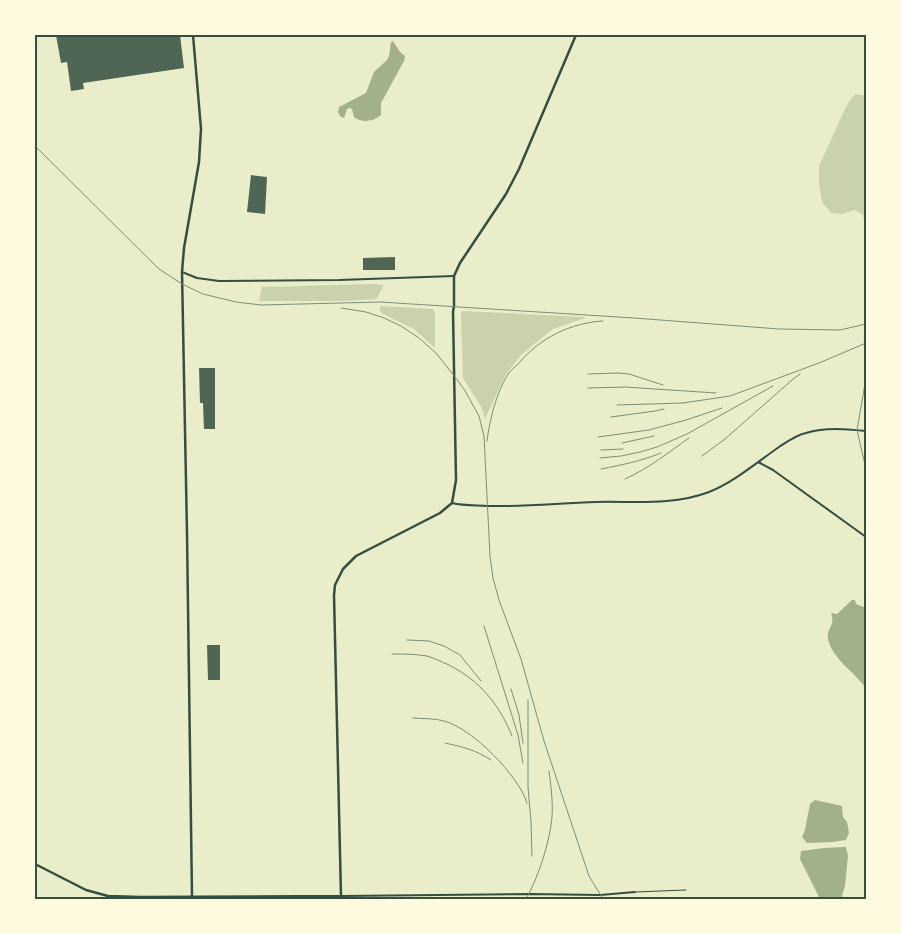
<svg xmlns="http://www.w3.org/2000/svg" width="901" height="934" viewBox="0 0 901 934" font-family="Roboto,sans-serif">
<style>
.green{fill:#cad2ad}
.water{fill:#a3b18a}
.building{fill:#4f6655}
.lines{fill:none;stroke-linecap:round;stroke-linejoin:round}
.service{stroke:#344e41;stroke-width:1}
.minor{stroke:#344e41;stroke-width:2}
.tertiary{stroke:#344e41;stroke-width:2.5}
.rail{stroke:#7c8e77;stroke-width:1}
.neatline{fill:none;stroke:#344e41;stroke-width:2}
</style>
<rect width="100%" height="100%" fill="#e9edc9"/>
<path class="green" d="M856 94 866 96V223L863 215 855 210 842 214 831 213 822 202 819 183V166L845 109 850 100Z
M375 284 384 285 377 298 375 299 343 301H259L262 287Z
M380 306 433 309 435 312V348L414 329 383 314 380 311Z
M462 311 584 317 585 318 553 329 522 354 506 374 485 419 482 408 463 378 461 315Z"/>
<path class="water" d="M393 41 400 52 405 56 404 61 381 103V115C373 122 362 123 354 117L352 109 350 108 347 109 344 118 340 116 338 112 339 107 366 93 374 72 387 60 389 56 391 42Z
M852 600H855L856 604 866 608V688C854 672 832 658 828 639 826 628 836 626 831 613L837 614Z
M815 800 842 806 843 817 847 822 849 833 846 840 833 842 807 843 802 837 805 830 810 804Z
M846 847 848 856 845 886 841 899H820L800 859 801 851 824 848Z"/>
<path class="building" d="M56 35H180L184 68 83 83 84 89 71 91 67 62 61 63Z
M251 175 267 177 265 214 247 212Z
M395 257V270H363V258Z
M199 368H215V429H204L203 403H200Z
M207 645H220V680H208Z"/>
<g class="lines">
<path class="service" d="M636 892 686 890"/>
<path class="minor" d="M182 272 197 278 219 281 339 280 454 276
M758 462 773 470 866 537
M452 503C465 506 476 505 489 506 525 507 560 503 596 502 634 501 672 506 709 492 734 482 756 463 779 447 787 442 796 435 806 433 825 427 846 429 866 431
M341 896 529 894 600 895 635 892"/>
<path class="tertiary" d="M35 864 86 890 108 896 140 897 341 896 334 595 335 585 343 569 356 556 440 513 452 503 456 480 453 312 454 306V276L460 263 506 194 519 169 576 35
M192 897 187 534 182 272 184 248 199 162 201 129 193 35"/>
<path class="rail" d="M35 146 159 269 182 284 203 294 236 302 261 305 380 302 634 318 779 329 840 330 866 324
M341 308 366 312 384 318 401 326 419 338 436 353 455 377 464 389 479 416 484 436 490 556 493 578 499 600 521 659 544 741 589 876 603 899
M588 374 618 373 629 374 663 385
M866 378 857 430 866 469
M588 388 625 387 716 393
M617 405 683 403 730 396 819 363 866 343
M611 417 655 411 664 409
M598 437 649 430 686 420 722 408
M487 441C490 418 496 394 508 374 511 370 515 367 519 363 540 338 570 323 603 321
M622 443 654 436
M601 450 623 449
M702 456 725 439 792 380 800 374
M600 458 621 456 640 452 657 447 687 434 773 386
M601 469C622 465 641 461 661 453
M625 479C648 469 669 452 689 438
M484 626 518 735 523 763
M407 640 429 641 444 646 460 655 481 681
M392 654C403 654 415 654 427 656 434 658 442 662 449 665 480 681 499 704 512 736
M511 689 519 715 523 743
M528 700V787L531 822 532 856
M413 718C423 719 434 718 444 721 472 728 519 776 527 803
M445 743C463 747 476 750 491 760
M526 899C538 878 550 842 552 817 553 802 551 786 549 771"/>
</g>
<rect width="901" height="934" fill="none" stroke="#fefae0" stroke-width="72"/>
<rect x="36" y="36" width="829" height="862" class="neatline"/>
</svg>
